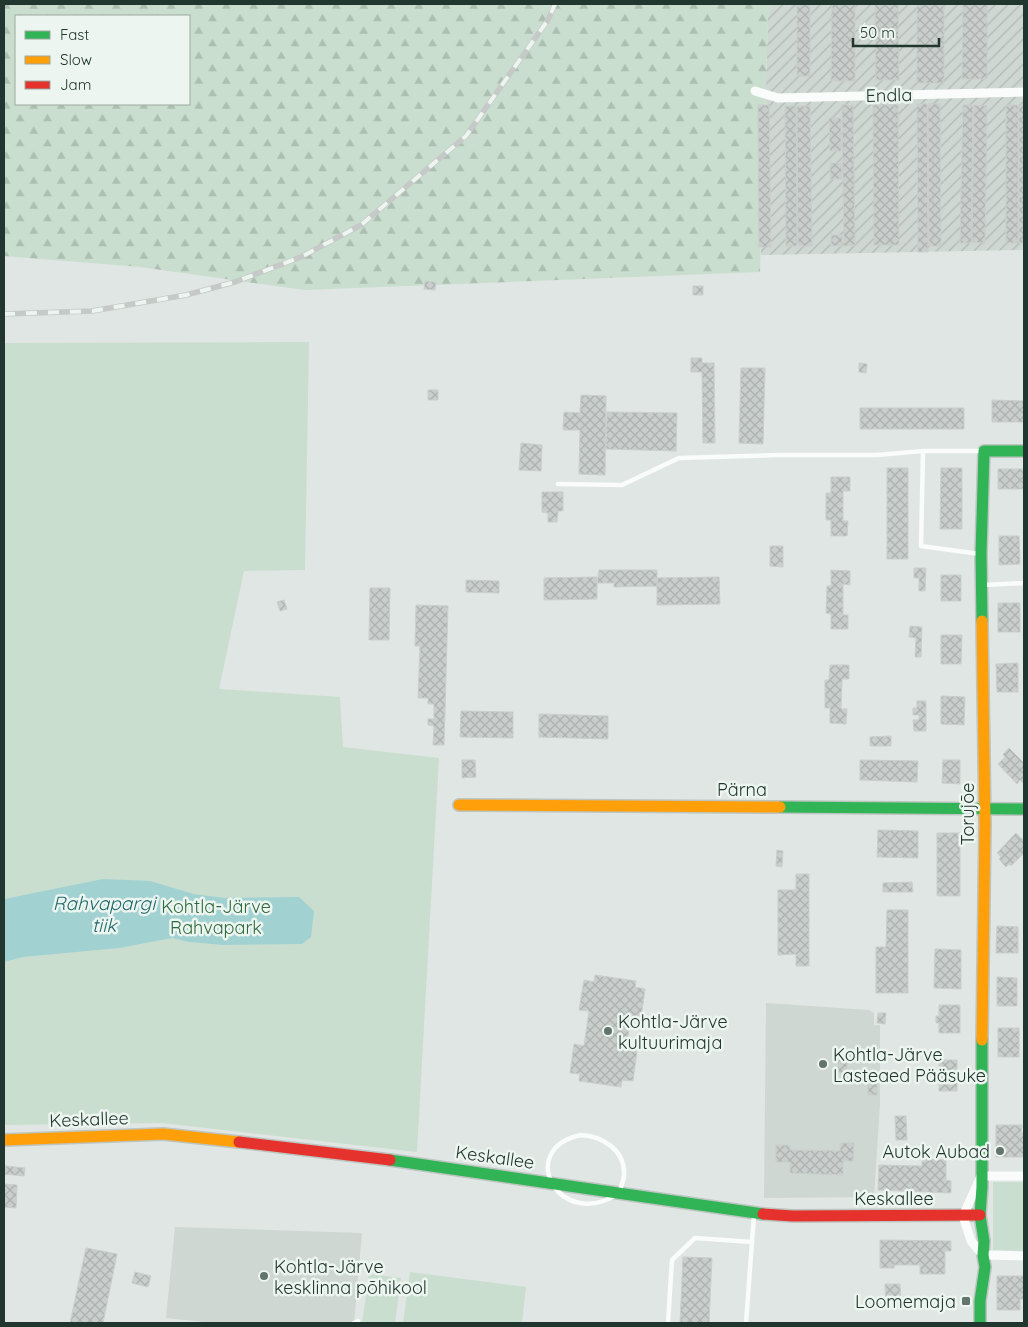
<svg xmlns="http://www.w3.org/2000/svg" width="1028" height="1327" viewBox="0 0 1028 1327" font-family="Quicksand,sans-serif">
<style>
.built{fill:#ced7d2}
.industrial{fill:url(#industrial-furrows)}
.forest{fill:url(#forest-firs);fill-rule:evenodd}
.park{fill:#c9dece}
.water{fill:#a2d1d2}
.building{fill:url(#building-cross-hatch);stroke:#c9cfcc}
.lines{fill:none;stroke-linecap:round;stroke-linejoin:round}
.fast-casing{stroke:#bdc5c1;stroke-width:14}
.slow-casing{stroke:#bdc5c1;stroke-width:14}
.jam-casing{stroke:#bdc5c1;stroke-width:14}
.lane{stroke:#fafbfb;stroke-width:4.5}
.street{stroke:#fafbfb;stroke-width:9}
.fast{stroke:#30b455;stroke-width:11}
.slow{stroke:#ff9f0a;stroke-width:11}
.jam{stroke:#e5322d;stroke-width:11}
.rail-casing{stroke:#c5c9c7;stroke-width:5.5}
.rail{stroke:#edf5f0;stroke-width:4;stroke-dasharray:11;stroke-linecap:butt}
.poi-dot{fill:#63746d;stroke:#edf5f0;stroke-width:2}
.labels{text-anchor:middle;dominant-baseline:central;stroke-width:5;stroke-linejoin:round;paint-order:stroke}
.street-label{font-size:18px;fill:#20362e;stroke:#edf5f0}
.park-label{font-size:18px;fill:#2e6a3e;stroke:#edf5f0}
.poi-label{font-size:18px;fill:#20362e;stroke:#edf5f0;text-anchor:start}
.water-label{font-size:19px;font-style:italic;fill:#206a6d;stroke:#edf5f0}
</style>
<defs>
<pattern id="industrial-furrows" width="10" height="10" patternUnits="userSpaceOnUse" patternTransform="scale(1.25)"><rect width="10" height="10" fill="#ced7d2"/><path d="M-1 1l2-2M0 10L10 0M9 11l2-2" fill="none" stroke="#b1b9b5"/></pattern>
<pattern id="forest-firs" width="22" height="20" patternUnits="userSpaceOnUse" patternTransform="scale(1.25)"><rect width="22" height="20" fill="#c9dece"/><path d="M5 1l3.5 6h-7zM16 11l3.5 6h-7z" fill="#acbfb1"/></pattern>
<pattern id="building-cross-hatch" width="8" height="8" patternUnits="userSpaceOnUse" patternTransform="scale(1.25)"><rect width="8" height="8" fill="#c9cecc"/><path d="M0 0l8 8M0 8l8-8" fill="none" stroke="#acb2b0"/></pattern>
</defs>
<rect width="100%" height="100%" fill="#e0e6e3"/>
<path class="built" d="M766 1003 869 1010 874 1013V1025H880V1104L874 1197 764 1198Z
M175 1227 362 1233 354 1323H214L166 1318Z"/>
<path class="industrial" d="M771 4H1024V250L761 255 768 18Z"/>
<path class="forest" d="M4 4H771L768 18 760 272 305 290 140 267 4 256ZM16 16H189V104H16Z"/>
<path class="park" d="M309 342 305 570 244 571 219 689 340 697 343 747 439 758 417 1152 162 1123 4 1125V343Z
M993 1182H1024V1251L993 1250Z
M410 1272 526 1287 522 1323H403Z
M369 1274 401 1278 395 1323H362Z"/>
<path class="water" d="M103 879 150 881 194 894 224 898 299 897 314 911 311 937 302 944 224 945 189 942 172 938 119 948 23 957 4 962V899Z"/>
<path class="building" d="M797 4H810V76H797Z
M832 4H855V81H831Z
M875 4H898L899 80H876Z
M917 4H944V83H917Z
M963 4H987V79H962Z
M917 104H927L928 252H918Z
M928 104H940L941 246H929Z
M758 105H769L771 247H759Z
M842 105H853L855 245 844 246Z
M873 105H898L899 245H874Z
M963 105H973L971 243H960Z
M974 105 987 106 985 243 972 242Z
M1006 105H1018V243H1006Z
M1019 105H1024V243H1019Z
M785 106H796L797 246H786Z
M797 106H810L812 246H798Z
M829 118H841V151H830Z
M830 163H841L842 179H830Z
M831 235H842V246H831Z
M425 281 436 282 435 290 424 289Z
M693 286H703V295H693Z
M691 358H702V363H714L715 443H703L702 372H691Z
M859 363 867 364 866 373 859 372Z
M741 368H765L763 444 739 443Z
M428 390H438V400H428Z
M581 395 606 396 605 475 579 474 580 430H563L564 412 580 413Z
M992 400 1024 401V422H992Z
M860 408H964V429H860Z
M607 412 677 413 676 451 606 449Z
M521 443 542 445 541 471 519 470Z
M887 468H908V559H887Z
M941 468H962V529H940Z
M998 469H1024V489H998Z
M831 477H850V491H843V521H848L847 536H831V520H826V493H831Z
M542 492H563V511H558L557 522H548V513L542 512Z
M999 536H1019L1020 564 999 565Z
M770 546H783V567L770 566Z
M914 568H926L925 591H919V578H914Z
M599 570H657V586L614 587V583H597Z
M831 570 850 571V585L843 584V615H848V629H831V614L826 613 827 586H831Z
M941 575H961V601H941Z
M597 577V599L544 600V578Z
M719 577 720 604 657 605V578Z
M466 580 499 581V593L466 592Z
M370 588H390L389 640H369Z
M284 600 287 609 280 611 277 602Z
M998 603H1020V632H998Z
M416 605 448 606 444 745H433L434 726 428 725V719H434V704H428V698H418L420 646H415Z
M910 626 922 627 921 657H915L916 638 909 637Z
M941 635H962L961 664H941Z
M1018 663V692H997L996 664Z
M830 665H849V679H842L841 709H847L846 724 830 723V708H825V680H829Z
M941 696 965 697 964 725 941 724Z
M917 701H926V731H914L913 720H919V715H913V708H917Z
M461 711 513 712V738L460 737Z
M539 714 608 716V739L539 737Z
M891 736V746H870V737Z
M1009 748 1024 763V784L1020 780 1017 784 998 764 1005 757 1003 754Z
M462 760H475L476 777 462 778Z
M860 760 918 761 917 782 860 780Z
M943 760H960V784L942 783Z
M878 830 918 831V858L877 857Z
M937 833H960V896H937Z
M1016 833 1024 841V853L1011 866 1009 864 1006 867 999 859 1001 857 997 853Z
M777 850 783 851 782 867 776 866Z
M796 874H809V966H796V954L778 955V890H796Z
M912 882 913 892H883V883Z
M887 910H908V993H876V947H886Z
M997 926 1018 927V953H996Z
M935 949 961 950V989L934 988Z
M595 975 636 981 635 987 645 989 641 1018 631 1017 626 1050 637 1051 633 1081 622 1080 621 1087 579 1081 580 1074 570 1073 574 1044 584 1046 589 1011 579 1010 584 980 594 982Z
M997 977 1017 978V1006H997Z
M939 1005H960V1033H939V1023H936V1016H939Z
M878 1013H886L885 1024 877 1023Z
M998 1028H1019V1057H998Z
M838 1057H847V1073H838Z
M939 1060H957V1091H939Z
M868 1080 877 1081V1095H868Z
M895 1116H906L907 1140H896Z
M996 1125H1022L1021 1133H1024V1157H996Z
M840 1143H854L853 1161H843V1175L790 1173V1162H776V1145H790V1150L840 1151Z
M922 1159 946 1160V1180L951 1181V1193L878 1190 879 1165 922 1166Z
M5 1166 25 1168 24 1176 4 1174Z
M4 1184 17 1185 16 1208 4 1207Z
M880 1240 951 1241V1251H945V1274H920V1265H894V1268H880Z
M86 1248 117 1254 103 1323H70Z
M683 1257 712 1258 709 1323H680Z
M135 1272 151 1276 148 1287 132 1283Z
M997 1276H1024V1299H1020V1310H997Z
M885 1284H900L901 1308H886Z"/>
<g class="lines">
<g class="fast-casing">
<path id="fast" d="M982 621 981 554 984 451H1024
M780 807 1024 809
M390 1160 763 1214
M980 1323V1301L985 1267 983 1255 984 1241 980 1215 982 1187V1040"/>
</g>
<g class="slow-casing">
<path id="slow" d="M982 621 985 824 982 1040
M459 805 780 807
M4 1140 163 1134 239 1142"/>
</g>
<g class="jam-casing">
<path id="jam" d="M239 1142 390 1160
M763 1214 793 1216 980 1215"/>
</g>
<path class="lane" d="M923 451 921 546 980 554
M558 484 622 485 679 458 778 455H877L923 451H982
M983 585 1024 583
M581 1135C602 1136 625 1150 624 1174 624 1180 621 1187 619 1193 560 1233 514 1149 581 1135Z
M354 1323 358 1321
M668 1323 672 1260 695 1238 752 1242
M746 1323 754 1215"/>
<path class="street" d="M755 91 778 98 1024 92
M1024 1176H981L963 1216 971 1241 983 1255 1024 1256"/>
<use href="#fast" class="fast"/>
<use href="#slow" class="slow"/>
<use href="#jam" class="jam"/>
<g class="rail-casing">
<path id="rail" d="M4 314 92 311 186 295 235 282 301 257 361 225 466 136 548 20 555 4"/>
</g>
<use href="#rail" class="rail"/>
</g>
<g class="poi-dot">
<circle cx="608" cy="1031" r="5"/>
<circle cx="823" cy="1064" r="5"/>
<circle cx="1000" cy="1151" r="5"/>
<circle cx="264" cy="1276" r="5"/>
<rect x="961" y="1296" width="10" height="10" rx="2.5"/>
</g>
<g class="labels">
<g class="street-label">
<text transform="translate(889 95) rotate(-1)">Endla</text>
<text x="742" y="789">Pärna</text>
<text transform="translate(967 814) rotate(-90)">Torujõe</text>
<text transform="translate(89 1119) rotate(-2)">Keskallee</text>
<text transform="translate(495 1157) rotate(8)">Keskallee</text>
<text x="894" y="1198">Keskallee</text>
</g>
<g class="park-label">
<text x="216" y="906">Kohtla-Järve<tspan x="216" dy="21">Rahvapark</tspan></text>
</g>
<g class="poi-label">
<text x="618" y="1021">Kohtla-Järve<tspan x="618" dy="21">kultuurimaja</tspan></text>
<text x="833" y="1054">Kohtla-Järve<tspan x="833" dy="21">Lasteaed Pääsuke</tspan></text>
<text x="990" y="1151" text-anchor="end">Autok Aubad</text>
<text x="274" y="1266">Kohtla-Järve<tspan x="274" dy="21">kesklinna põhikool</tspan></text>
<text x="956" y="1301" text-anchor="end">Loomemaja</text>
</g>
<g class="water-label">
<text x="104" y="903">Rahvapargi<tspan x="104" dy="22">tiik</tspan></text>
</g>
</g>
<rect width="1028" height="1327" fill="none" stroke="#20362e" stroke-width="10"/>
<rect x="15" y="15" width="175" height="90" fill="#edf5f0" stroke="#9ba9a2"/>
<rect x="25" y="31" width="25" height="8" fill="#30b455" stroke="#9ba9a2"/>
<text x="60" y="40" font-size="15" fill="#20362e">Fast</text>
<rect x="25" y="56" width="25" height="8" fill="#ff9f0a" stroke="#9ba9a2"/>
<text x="60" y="65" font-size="15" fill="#20362e">Slow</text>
<rect x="25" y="81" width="25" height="8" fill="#e5322d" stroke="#9ba9a2"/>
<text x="60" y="90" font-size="15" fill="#20362e">Jam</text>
<path d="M853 38v8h86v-8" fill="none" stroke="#20362e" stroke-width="2.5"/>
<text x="860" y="38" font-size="15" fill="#20362e" stroke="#edf5f0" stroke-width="4" paint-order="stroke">50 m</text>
</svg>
